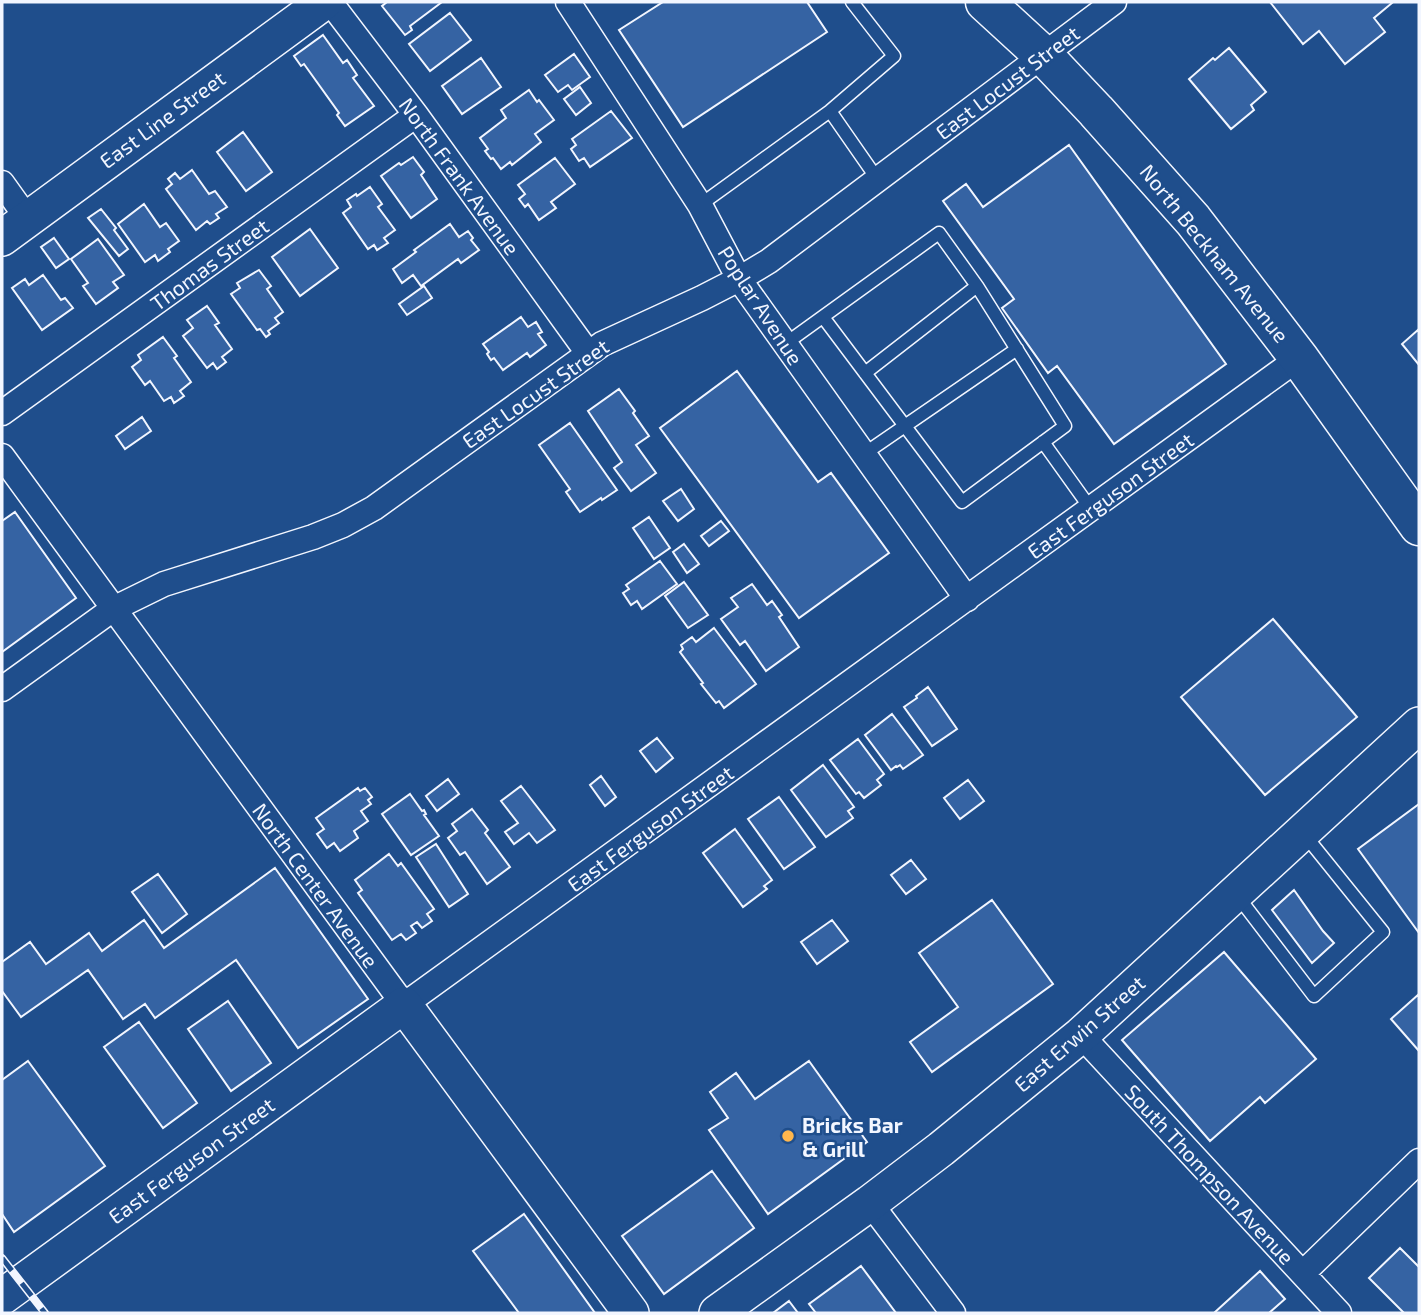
<svg xmlns="http://www.w3.org/2000/svg" width="1421" height="1315" viewBox="0 0 1421 1315" font-family="'Exo 2',sans-serif">
<style>
.building{fill:#3563a3;stroke:#f2f6ff;stroke-width:2}
.lines{fill:none;stroke-linecap:round;stroke-linejoin:round}
.lane-casing{stroke:#f2f6ff;stroke-width:15}
.street-casing{stroke:#f2f6ff;stroke-width:27}
.secondary-casing{stroke:#f2f6ff;stroke-width:38}
.primary-casing{stroke:#f2f6ff;stroke-width:41}
.lane{stroke:#1f4e8c;stroke-width:12}
.street{stroke:#1f4e8c;stroke-width:24}
.secondary{stroke:#1f4e8c;stroke-width:35}
.primary{stroke:#1f4e8c;stroke-width:38}
.rail-casing{stroke:#f2f6ff;stroke-width:8}
.rail{stroke:#1f4e8c;stroke-width:5;stroke-dasharray:16;stroke-linecap:butt}
.poi-dot{fill:#ffb74d;stroke:#1f4e8c;stroke-width:2.5}
.labels{text-anchor:middle;dominant-baseline:central;stroke-width:5;stroke-linejoin:round;paint-order:stroke}
.street-label{font-size:21px;fill:#f2f6ff;stroke:#1f4e8c}
.poi-label{font-size:21px;font-weight:bold;fill:#f2f6ff;stroke:#1f4e8c;text-anchor:start}
</style>
<rect width="100%" height="100%" fill="#1f4e8c"/>
<path class="building" d="M387 2H442L410 26 412 30 405 35 382 6Z
M663 2H807L827 32 683 127 619 30Z
M1270 2H1391L1392 3 1374 18 1385 32 1345 64 1319 31 1303 44Z
M450 13 471 40 430 71 409 44Z
M323 35 343 63 347 60 357 75 353 78 374 106 345 126 337 115 339 113 304 64 301 66 294 56Z
M1229 48 1266 92 1251 105 1254 110 1231 129 1189 79 1213 58 1215 60Z
M574 54 590 77 572 90 568 85 558 92 545 75Z
M481 58 501 87 462 114 442 86Z
M580 87 591 103 576 115 564 99Z
M529 90 537 102 539 100 554 120 535 134 541 142 512 165 510 162 501 169 493 158 491 159 485 151 488 149 480 138 506 118 501 110Z
M611 111 632 138 590 167 584 158 579 161 571 149 576 145 572 139Z
M243 132 272 172 246 191 217 152Z
M1069 145 1226 364 1114 444 1057 366 1048 373 1002 308 1014 299 943 201 966 184 983 207Z
M413 157 424 172 421 175 437 199 411 218 381 176 399 163 401 165Z
M555 158 575 184 551 202 556 208 539 220 528 204 525 207 519 199 525 194 518 185Z
M192 170 209 194 215 191 227 207 216 214 219 218 210 224 207 221 196 230 166 189 172 184 168 179 175 173 180 179Z
M370 187 382 204 378 207 395 230 384 238 388 243 377 250 374 245 368 249 343 213 351 207 347 200 356 194 357 196Z
M144 204 160 227 166 223 179 241 168 249 170 252 158 261 155 255 145 262 118 224Z
M101 209 116 228 114 230 128 249 119 256 88 218Z
M450 224 459 237 468 231 473 238 471 240 479 250 461 263 458 259 421 286 413 275 402 283 393 269 416 252 414 250Z
M310 229 338 268 300 296 272 257Z
M54 238 69 259 56 268 41 247Z
M98 239 124 275 113 282 118 288 96 304 83 286 88 283 71 259Z
M259 270 271 286 267 289 283 312 275 318 279 323 268 331 270 334 266 337 260 329 257 330 231 294 240 288 237 283Z
M43 275 61 300 65 298 73 308 42 330 12 288 25 279 29 285Z
M424 286 432 298 407 315 399 304Z
M207 306 219 323 215 325 232 349 222 357 226 362 217 369 213 363 207 368 183 336 193 328 187 320Z
M521 317 528 327 536 322 542 332 538 334 546 345 530 357 527 353 503 370 494 358 491 360 487 354 489 352 483 344Z
M1419 329V365L1402 344Z
M163 337 177 356 174 358 191 382 180 391 184 396 174 403 171 397 164 401 150 381 145 385 132 367 141 360 138 355Z
M737 371 818 482 831 473 889 553 799 618 660 428Z
M619 389 635 411 633 413 649 436 636 445 656 473 631 491 614 468 622 462 588 411Z
M142 417 151 431 125 449 116 436Z
M570 423 617 490 602 500 601 498 580 512 566 492 570 489 539 445Z
M681 489 694 509 678 521 663 501Z
M15 512 76 598 2 652V521Z
M649 517 670 548 654 559 633 528Z
M721 521 729 531 709 546 701 536Z
M684 544 699 564 687 573 673 552Z
M660 561 677 584 642 609 637 601 631 605 623 593 629 589 626 585Z
M684 582 708 615 688 628 665 596Z
M752 584 767 605 772 601 782 615 779 617 799 647 766 671 745 641 740 645 721 619 738 607 731 598Z
M1273 619 1357 717 1265 795 1181 697Z
M714 628 756 684 724 708 719 701 716 703 701 684 703 683 680 652 683 649 681 645 692 637 696 642Z
M928 687 957 729 932 746 904 707 917 698 916 696Z
M892 714 923 755 903 769 900 765 897 767 896 766 891 770 865 735Z
M657 738 673 758 656 772 640 751Z
M858 739 884 774 877 780 881 785 864 798 859 792 856 794 830 760Z
M823 765 854 807 848 811 853 818 826 837 791 790Z
M601 776 616 797 605 806 590 785Z
M448 779 459 794 437 811 426 796Z
M968 780 984 801 960 819 944 798Z
M521 786 555 830 537 843 529 833 514 844 505 832 518 823 501 801Z
M358 788 360 791 365 788 372 797 368 800 371 804 361 811 368 821 354 831 358 838 340 851 334 843 327 848 317 834 324 829 316 818Z
M410 794 422 811 424 810 426 814 424 815 439 836 411 855 382 814Z
M779 797 815 847 784 869 748 819Z
M1419 804V933L1358 849Z
M472 809 488 830 485 833 510 867 487 884 465 852 460 855 448 838 457 831 452 824Z
M735 829 772 880 764 886 767 889 743 907 703 853Z
M436 844 468 894 449 907 416 857Z
M389 854 398 866 401 863 434 909 427 914 432 921 422 928 417 922 411 926 416 933 406 940 401 934 392 940 358 893 362 890 355 880Z
M911 860 926 879 906 894 891 875Z
M275 868 368 999 298 1048 236 960 155 1018 145 1004 123 1019 88 970 21 1017 2 991V962L30 942 46 964 89 933 102 951 144 920 164 948Z
M158 874 187 914 162 933 132 892Z
M1294 890 1323 931 1334 943 1312 963 1272 910Z
M992 900 1053 984 932 1072 910 1042 958 1007 919 953Z
M832 920 848 941 817 964 801 942Z
M1224 952 1316 1059 1265 1103 1260 1097 1210 1141 1122 1040Z
M1419 994V1051L1391 1019Z
M228 1001 271 1063 231 1091 188 1029Z
M139 1022 197 1103 163 1128 104 1047Z
M28 1061 105 1166 14 1232 2 1214V1080Z
M809 1061 867 1142 768 1214 709 1130 728 1118 710 1092 736 1073 755 1099Z
M712 1171 754 1228 664 1294 622 1236Z
M524 1214 595 1313H519L473 1251Z
M1400 1248 1419 1267V1313H1404L1369 1278Z
M861 1266 896 1313H816L809 1304Z
M1260 1271 1285 1299 1269 1313H1214Z
M789 1301 798 1313H773Z"/>
<g class="lines">
<g class="lane-casing">
<path id="lane" d="M830 111 878 180
M700 205 830 111 894 56 852 2
M785 344 939 233 977 286 1065 426 962 502 823 317
M865 373 977 286
M1043 442 1091 509
M864 454 1017 349
M1236 894 1314 996 1383 932 1304 834"/>
</g>
<g class="street-casing">
<path id="street" d="M330 2 416 115 588 353
M568 2 700 205 739 279 967 599
M2 183 27 218
M2 413 416 115
M2 456 404 1005 1299 358
M2 689 113 609 164 584 313 537 343 525 374 508 602 344 702 298 739 279 769 261 1114 2
M1081 1035 1339 1313
M870 1203 953 1313
M1303 1273 1419 1161"/>
</g>
<g class="secondary-casing">
<path id="secondary" d="M2 238 324 2
M2 1297 404 1005 631 1313
M717 1313 870 1203 941 1149 1081 1035 1419 725"/>
</g>
<g class="primary-casing">
<path id="primary" d="M985 2 1044 56 1096 111 1193 220 1299 358 1419 526"/>
</g>
<use href="#lane" class="lane"/>
<use href="#street" class="street"/>
<use href="#secondary" class="secondary"/>
<use href="#primary" class="primary"/>
<g class="rail-casing">
<path id="rail" d="M2 1258 45 1313"/>
</g>
<use href="#rail" class="rail"/>
</g>
<circle class="poi-dot" cx="788" cy="1136" r="7"/>
<g class="labels">
<g class="street-label">
<text transform="translate(1007 82) rotate(-37)">East Locust Street</text>
<text transform="translate(162 119) rotate(-36)">East Line Street</text>
<text transform="translate(460 176) rotate(54)">North Frank Avenue</text>
<text transform="translate(1215 253) rotate(51)">North Beckham Avenue</text>
<text transform="translate(209 264) rotate(-36)">Thomas Street</text>
<text transform="translate(761 305) rotate(57)">Poplar Avenue</text>
<text transform="translate(535 393) rotate(-35)">East Locust Street</text>
<text transform="translate(1110 495) rotate(-36)">East Ferguson Street</text>
<text transform="translate(650 828) rotate(-36)">East Ferguson Street</text>
<text transform="translate(316 885) rotate(54)">North Center Avenue</text>
<text transform="translate(1079 1033) rotate(-41)">East Erwin Street</text>
<text transform="translate(191 1160) rotate(-36)">East Ferguson Street</text>
<text transform="translate(1210 1174) rotate(47)">South Thompson Avenue</text>
</g>
<g class="poi-label">
<text x="802" y="1124">Bricks Bar<tspan x="802" dy="24">&amp; Grill</tspan></text>
</g>
</g>
<rect width="1421" height="1315" fill="none" stroke="#f2f6ff" stroke-width="7"/>
</svg>
